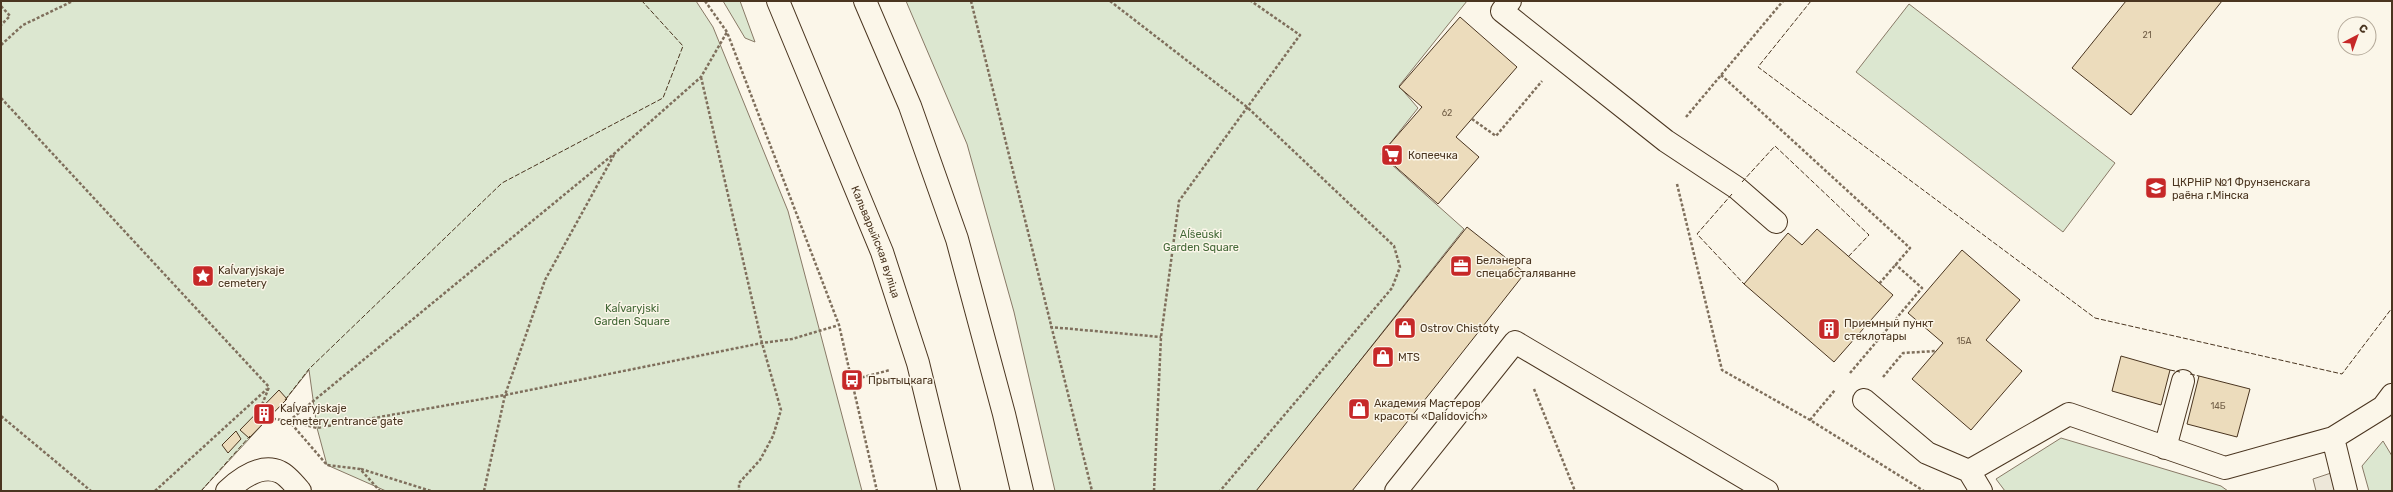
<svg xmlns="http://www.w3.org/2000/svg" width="2393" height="492" viewBox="0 0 2393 492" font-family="Rubik,sans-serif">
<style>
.green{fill:#dce7d0;stroke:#887966}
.parking{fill:#ede7d9;stroke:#887966}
.building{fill:#ecdcbc;stroke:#4a3520}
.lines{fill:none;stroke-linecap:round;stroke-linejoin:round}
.minor-casing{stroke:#4a3520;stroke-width:24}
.major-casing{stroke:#4a3520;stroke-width:24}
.path{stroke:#7f6f5c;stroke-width:2.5;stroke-dasharray:3 2;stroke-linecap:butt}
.minor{stroke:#fbf6e9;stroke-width:22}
.major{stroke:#fbf6e9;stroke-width:22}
.fence{stroke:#4a3520;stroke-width:1;stroke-dasharray:5 2;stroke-linecap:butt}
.labels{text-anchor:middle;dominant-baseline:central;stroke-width:3;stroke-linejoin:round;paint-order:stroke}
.number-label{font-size:9px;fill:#725f47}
.poi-label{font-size:11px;fill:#4a3520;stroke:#fbf6e9;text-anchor:start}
.park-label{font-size:11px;fill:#436837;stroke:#fbf6e9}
.street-label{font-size:11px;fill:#4a3520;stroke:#fbf6e9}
</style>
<rect width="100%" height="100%" fill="#fbf6e9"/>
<path class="green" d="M1 1H696L713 27 788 211 862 491H386L327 465 317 428 309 370 286 399 201 491H1Z
M723 1H740L755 42 745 38Z
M906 1H1467L1399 86 1418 108 1381 155 1464 229 1257 491H1055L1014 312 967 144Z
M1909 4 2115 163 2063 232 1856 72Z
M2061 438 2221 486 2228 491H2005L1996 479Z
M2383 441 2392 456V491H2369L2362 466Z"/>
<path class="parking" d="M2331 473 2337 491H2316L2313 479Z"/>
<path class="building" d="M2126 1H2222L2131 115 2072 68Z
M1460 17 1517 67 1456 137 1479 157 1438 204 1381 154 1422 107 1399 87Z
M1467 227 1525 273 1431 392 1352 491H1256Z
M1817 229 1893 295 1834 362 1744 284 1788 233 1802 245Z
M1962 250 2020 300 1986 340 2022 371 1971 430 1912 379 1943 343 1908 313Z
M2121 356 2170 370 2161 405 2112 391Z
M2199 376 2250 389 2237 437 2187 424Z
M279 390 287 399 249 438 240 430Z
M236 431 241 439 228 453 222 445Z"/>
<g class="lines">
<g class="minor-casing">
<path id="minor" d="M1510 1 1502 11 1666 141 1737 188 1776 222
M1864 400 1927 453 1969 471
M2333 438 2346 491
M2165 448 2183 381
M227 491C240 479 261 463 280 472 287 475 295 485 300 491
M1396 491 1515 342 1767 491
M1981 491 1969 471 2069 414 2225 468 2333 438 2383 407 2392 395"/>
</g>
<g class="major-casing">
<g id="major">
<path id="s1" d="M778 1 882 252 918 363 949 491"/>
<path d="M865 1 910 106 957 239 1004 414 1022 491"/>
</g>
</g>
<path class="path" d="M705 1 727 32 839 325 877 491
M971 1 1092 491
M1110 1 1247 107 1394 246 1400 267 1392 288 1220 491
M1 6 10 16 1 25
M1 45 23 25 73 1
M1721 75 1910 248 1879 284
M701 77 762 343 781 410 773 436 760 460 739 483V491
M1 98 269 387 260 410
M1686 117 1783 1
M1472 119 1496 136 1542 81
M1677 184 1722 370 1810 420 1924 491
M1050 327 1161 337
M1850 373 1922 288 1895 264
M1883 377 1903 353 1936 351
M852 380 890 370
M1534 389 1575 491
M1 416 91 491
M268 418 289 421 327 465 360 469 380 491
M1810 420 1835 390
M289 421 615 153 701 77 727 32
M289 421 317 428 505 395 762 343 792 339 839 325
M361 469 431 491
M155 491 267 389
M484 491 505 395 545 280 614 155
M1154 491 1161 337 1179 201 1300 35 1251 1"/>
<use href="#minor" class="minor"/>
<use href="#major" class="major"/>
<path class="fence" d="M1811 1 1758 67 2095 318 2342 374 2392 308
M1742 182 1775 146 1869 235 1848 257
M1732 194 1697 234 1744 284
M2170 370 2180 372
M2190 374 2199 376
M285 400 309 369 502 183 663 98 683 46 642 1
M201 491 250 436"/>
</g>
<defs>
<g id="supermarket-square" transform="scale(1.15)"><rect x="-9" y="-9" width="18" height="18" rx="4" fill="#c62828" stroke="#fbf6e9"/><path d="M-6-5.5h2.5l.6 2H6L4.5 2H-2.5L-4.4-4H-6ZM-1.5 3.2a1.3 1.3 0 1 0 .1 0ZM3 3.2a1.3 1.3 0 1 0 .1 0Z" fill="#fff"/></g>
<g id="school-square" transform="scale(1.15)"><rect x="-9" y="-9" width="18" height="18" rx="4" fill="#c62828" stroke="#fbf6e9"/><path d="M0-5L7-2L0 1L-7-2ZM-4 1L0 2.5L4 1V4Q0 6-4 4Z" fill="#fff"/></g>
<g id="office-square" transform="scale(1.15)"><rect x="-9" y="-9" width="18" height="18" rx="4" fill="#c62828" stroke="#fbf6e9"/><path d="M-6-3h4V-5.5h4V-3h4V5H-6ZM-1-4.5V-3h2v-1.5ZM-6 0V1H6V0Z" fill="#fff"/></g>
<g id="sight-square" transform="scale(1.15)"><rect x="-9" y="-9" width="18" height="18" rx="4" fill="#c62828" stroke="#fbf6e9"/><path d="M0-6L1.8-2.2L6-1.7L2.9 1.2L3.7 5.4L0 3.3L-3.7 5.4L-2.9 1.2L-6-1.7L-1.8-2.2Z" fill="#fff"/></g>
<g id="shop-square" transform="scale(1.15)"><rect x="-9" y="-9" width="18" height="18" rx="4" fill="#c62828" stroke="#fbf6e9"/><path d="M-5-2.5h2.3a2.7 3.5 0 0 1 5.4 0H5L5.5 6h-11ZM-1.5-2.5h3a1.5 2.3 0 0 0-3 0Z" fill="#fff"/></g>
<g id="building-square" transform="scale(1.15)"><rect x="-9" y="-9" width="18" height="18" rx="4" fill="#c62828" stroke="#fbf6e9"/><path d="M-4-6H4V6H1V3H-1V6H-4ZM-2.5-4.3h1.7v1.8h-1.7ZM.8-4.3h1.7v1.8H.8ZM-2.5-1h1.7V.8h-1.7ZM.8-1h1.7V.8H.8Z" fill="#fff"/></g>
<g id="bus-square" transform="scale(1.15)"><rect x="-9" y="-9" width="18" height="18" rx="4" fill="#c62828" stroke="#fbf6e9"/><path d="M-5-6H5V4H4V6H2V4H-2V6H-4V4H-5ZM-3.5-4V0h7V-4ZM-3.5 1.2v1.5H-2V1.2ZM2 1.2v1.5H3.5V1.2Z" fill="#fff"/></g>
</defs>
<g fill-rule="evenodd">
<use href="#supermarket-square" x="1392" y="155"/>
<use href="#school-square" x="2156" y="188"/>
<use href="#office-square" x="1461" y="266"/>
<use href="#sight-square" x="203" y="276"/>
<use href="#shop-square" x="1405" y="328"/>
<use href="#building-square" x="1829" y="329"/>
<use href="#shop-square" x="1383" y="357"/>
<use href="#bus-square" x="852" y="380"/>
<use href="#shop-square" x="1359" y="409"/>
<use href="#building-square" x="264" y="414"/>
</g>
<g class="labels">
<g class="number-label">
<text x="2147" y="35">21</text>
<text x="1447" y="113">62</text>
<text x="1964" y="341">15А</text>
<text x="2218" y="406">14Б</text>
</g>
<g class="poi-label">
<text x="1408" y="155">Копеечка</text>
<text x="2172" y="182">ЦКРНіР №1 Фрунзенскага<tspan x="2172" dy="13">раёна г.Мінска</tspan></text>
<text x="1476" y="260">Белэнерга<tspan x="1476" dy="13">спецабсталяванне</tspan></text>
<text x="218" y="270">Kaĺvaryjskaje<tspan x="218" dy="13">cemetery</tspan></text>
<text x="1844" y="323">Приемный пункт<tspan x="1844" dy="13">стеклотары</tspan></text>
<text x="1420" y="328">Ostrov Chistoty</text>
<text x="1398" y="357">MTS</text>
<text x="868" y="380">Прытыцкага</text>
<text x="1374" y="403">Академия Мастеров<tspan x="1374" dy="13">красоты «Dalidovich»</tspan></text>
<text x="280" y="408">Kaĺvaryjskaje<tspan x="280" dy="13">cemetery entrance gate</tspan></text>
</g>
<g class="park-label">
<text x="1201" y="234">Aĺšeŭski<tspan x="1201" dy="13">Garden Square</tspan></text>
<text x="632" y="308">Kaĺvaryjski<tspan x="632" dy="13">Garden Square</tspan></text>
</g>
<g class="street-label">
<text stroke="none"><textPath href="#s1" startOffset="260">Кальварыйская вуліца</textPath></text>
</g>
</g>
<rect width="2393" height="492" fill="none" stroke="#4a3520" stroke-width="4"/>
<g transform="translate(2357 36) rotate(41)"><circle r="19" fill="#fbf6e9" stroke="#b4a999"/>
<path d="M0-3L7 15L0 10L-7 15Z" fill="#c62828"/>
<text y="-6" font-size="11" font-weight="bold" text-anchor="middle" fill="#4a3520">С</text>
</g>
</svg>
